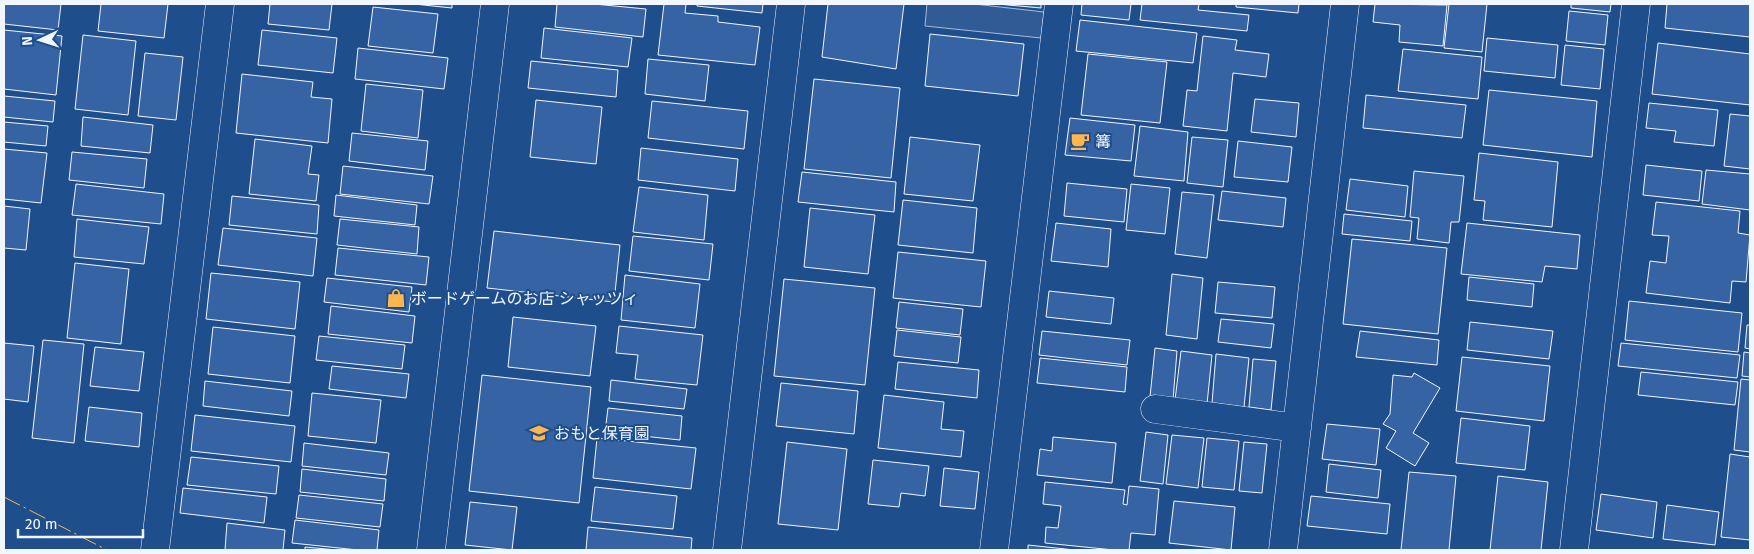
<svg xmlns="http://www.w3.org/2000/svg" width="1754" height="554" viewBox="0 0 1754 554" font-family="'Fira Sans','Noto Sans JP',sans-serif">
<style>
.built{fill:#305b95;stroke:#a8bbd7}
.building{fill:#3563a3;stroke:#f2f6ff}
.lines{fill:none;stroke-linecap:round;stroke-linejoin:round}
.minor-casing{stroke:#f2f6ff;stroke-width:29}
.minor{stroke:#1f4e8c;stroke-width:28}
.power{stroke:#ffb74d;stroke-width:1;stroke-dasharray:18 4 2.5 4;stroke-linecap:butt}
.labels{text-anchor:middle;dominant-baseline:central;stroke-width:4;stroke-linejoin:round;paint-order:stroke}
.poi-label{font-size:16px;fill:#f2f6ff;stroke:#1f4e8c;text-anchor:start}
</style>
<rect width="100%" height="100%" fill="#1f4e8c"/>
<path class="built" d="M927 4H974L1044 12 1041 38 925 26Z"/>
<path class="building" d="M4 4H61L58 30 4 24Z
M101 4H168L164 38 98 31Z
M270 4H332L329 30 268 24Z
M414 4H452V8Z
M557 4H594L646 9 643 37 555 27Z
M664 4H686L685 13 718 16V22L760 27 755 65 658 55Z
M697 4H763L762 13 697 6Z
M828 4H904L896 69 822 57Z
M997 4H1041V8Z
M1082 4H1131L1129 20 1081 15Z
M1142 4H1199L1198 10 1249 15 1247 31 1140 20Z
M1236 4H1299L1298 13 1236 7Z
M1375 4 1447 5 1443 46 1399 42 1400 25 1373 22Z
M1449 4H1487L1482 52 1444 48Z
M1571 4H1611L1610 12 1571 8Z
M1667 4H1750V37L1665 28Z
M373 7 438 14 433 53 368 46Z
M1569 11 1608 15 1605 45 1566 41Z
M1080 20 1197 33 1193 63 1076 51Z
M544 28 632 38 628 67 541 58Z
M4 30 62 36 56 95 4 89Z
M262 30 337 38 333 73 258 65Z
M930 34 1024 44 1018 96 925 86Z
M83 35 136 41 128 115 75 109Z
M1203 36 1237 40 1235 50 1269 54 1266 77 1233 73 1227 131 1183 126 1187 90 1197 91Z
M1487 38 1558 45 1555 78 1484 71Z
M1658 43 1750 54V105L1652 94Z
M1565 45 1604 49 1600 89 1561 85Z
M358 48 448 58 444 89 355 79Z
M1403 49 1482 57 1478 99 1398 91Z
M145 53 183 57 176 120 138 116Z
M1088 54 1167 62 1160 123 1081 115Z
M648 59 709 65 705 101 645 94Z
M531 61 618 70 616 97 528 88Z
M242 74 313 82 311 97 332 99 328 143 236 133Z
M814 79 900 88 891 178 804 169Z
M366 84 423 90 418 138 361 131Z
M1489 90 1597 101 1592 157 1483 145Z
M1366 95 1466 105 1462 138 1363 128Z
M4 96 55 101 53 122 4 117Z
M1255 99 1299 103 1296 137 1251 132Z
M536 100 602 107 596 164 530 157Z
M652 101 748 111 744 149 648 138Z
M1649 103 1718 110 1714 146 1674 142 1676 131 1646 128Z
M1730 114 1750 116V169L1724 166Z
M83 117 153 125 150 153 81 146Z
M1070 118 1135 125 1131 161 1065 155Z
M4 122 48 126 46 146 4 142Z
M1140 126 1188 132 1184 181 1134 176Z
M352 133 428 141 425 170 349 161Z
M910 137 980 145 973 201 904 194Z
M1192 137 1228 140 1223 187 1187 183Z
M255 139 312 146 308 174 319 175 316 201 249 194Z
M1238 141 1292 147 1288 182 1234 177Z
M641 148 738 159 735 191 638 180Z
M4 149 47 153 41 203 4 199Z
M72 152 147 159 144 188 69 180Z
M1479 153 1558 162 1552 227 1483 220 1485 201 1474 200Z
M1646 165 1702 171 1699 201 1643 195Z
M343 166 433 176 429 204 340 194Z
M1706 170 1750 174V210L1702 204Z
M1414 171 1464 176 1459 222H1451L1449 243 1417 239 1419 218 1410 217Z
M802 172 896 182 894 212 798 202Z
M1350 179 1408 186 1405 217 1346 210Z
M1067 183 1127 189 1124 222 1064 216Z
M76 184 164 194 161 224 72 215Z
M1131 184 1170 188 1165 234 1126 230Z
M639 187 708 195 704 240 633 232Z
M1222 191 1286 198 1283 227 1218 220Z
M1182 192 1214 195 1207 258 1175 254Z
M336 195 417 205 415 225 334 216Z
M232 196 319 205 317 234 229 225Z
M903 200 977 208 973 253 898 245Z
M1656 202 1740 211 1738 233 1750 235 1746 282 1732 281 1730 303 1646 293 1650 261 1666 263 1669 236 1652 235Z
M4 206 30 209 26 250 4 248Z
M810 208 875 215 868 274 804 267Z
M1344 214 1412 221 1410 241 1342 234Z
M77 219 149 227 144 264 74 257Z
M340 219 419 227 417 254 337 245Z
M1056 223 1111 229 1108 267 1051 261Z
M1467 223 1580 235 1577 269 1545 266 1542 282 1461 274Z
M223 228 317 238 313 276 218 265Z
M494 231 620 245 614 302 487 288Z
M633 236 713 244 709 280 629 271Z
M1352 239 1447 248 1438 334 1343 324Z
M338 248 429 257 426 285 335 275Z
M898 252 986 261 981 307 893 298Z
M75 263 129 269 121 344 67 338Z
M211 273 300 282 295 329 206 319Z
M1172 274 1203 278 1197 339 1166 335Z
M625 275 700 284 695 328 621 320Z
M1469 277 1534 284 1532 307 1467 300Z
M327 278 412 287 409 312 324 302Z
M784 279 875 288 865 385 774 376Z
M1218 282 1275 287 1272 318 1215 313Z
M1049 291 1114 298 1111 324 1046 317Z
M1629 301 1742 313 1738 352 1625 340Z
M899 302 963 309 960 335 896 328Z
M331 306 415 316 412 343 328 334Z
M513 317 596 326 590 376 508 367Z
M1221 319 1274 324 1271 348 1218 342Z
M1470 322 1553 331 1549 359 1467 350Z
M1747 325H1750V349L1745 348Z
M619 326 703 335 697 385 635 379 638 355 616 353Z
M213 327 295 336 290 383 208 374Z
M897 330 961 337 958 363 894 356Z
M1042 331 1130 340 1127 365 1039 355Z
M1360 331 1439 340 1437 365 1356 357Z
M319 336 405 345 402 369 316 360Z
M43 340 84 344 74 443 32 438Z
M4 343 34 346 28 402 4 399Z
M1621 343 1740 355 1737 378 1618 366Z
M95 347 144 352 139 391 90 386Z
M1155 348 1177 351 1173 400 1150 397Z
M1181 351 1212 355 1207 404 1175 400Z
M1744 352 1750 353V377L1742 376Z
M1216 354 1249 358 1244 407 1212 403Z
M1462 357 1550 366 1544 421 1456 411Z
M1040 358 1127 367 1125 392 1037 383Z
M1253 359 1276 361 1271 410 1249 407Z
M898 362 979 370 977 398 895 389Z
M332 366 409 374 406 398 329 389Z
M1641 372 1738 382 1735 405 1638 395Z
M1414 373 1440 388 1413 433 1429 443 1415 466 1386 448 1396 431 1383 424 1390 414 1393 375 1412 377Z
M482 375 591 387 579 503 469 491Z
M1741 379 1750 380V452L1734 450Z
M611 380 687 389 684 409 609 401Z
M205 381 292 391 289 416 203 406Z
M781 383 858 391 854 434 776 426Z
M312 393 381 400 376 443 308 436Z
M884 395 944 402 941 429 964 431 961 457 878 448Z
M89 407 142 413 139 447 85 441Z
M608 408 682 416 680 440 605 432Z
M195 415 295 426 291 462 191 451Z
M1461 418 1530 426 1525 470 1456 463Z
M1327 424 1380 429 1376 465 1322 459Z
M1146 432 1168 435 1163 484 1140 481Z
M1172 435 1204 438 1198 488 1166 484Z
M1053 437 1116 443 1112 483 1037 475 1040 449 1052 451Z
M597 438 696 448 691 489 593 478Z
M1207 438 1239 441 1234 490 1202 487Z
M787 442 847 449 838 530 778 524Z
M1244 442 1267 444 1262 493 1239 491Z
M304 443 389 453 386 475 302 466Z
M1730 454 1750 457V540L1721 537Z
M191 457 279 466 276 494 187 485Z
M873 460 929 466 925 496 901 493 899 507 868 504Z
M1329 464 1381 470 1378 498 1326 492Z
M944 468 979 472 975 509 940 506Z
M302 469 386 479 384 501 300 492Z
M1409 472 1456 476 1449 550H1401Z
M1498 476 1548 482 1541 550H1490Z
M1045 482 1125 490 1123 504 1127 505 1129 486 1159 489 1155 535 1131 533 1129 550H1114L1045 543 1046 527 1058 528 1061 506 1043 504Z
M595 487 677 496 673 529 591 521Z
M183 488 267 497 264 523 180 513Z
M1601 494 1657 502 1653 538 1596 530Z
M299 495 383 504 380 527 296 518Z
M1311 496 1390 504 1387 534 1307 526Z
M1174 501 1235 507 1231 550 1169 543Z
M470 502 517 507 512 550 465 545Z
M1667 505 1719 512 1715 545 1663 539Z
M295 520 379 530 377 550H358L292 543Z
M227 523 285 530 283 550H225Z
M588 527 692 538 691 550H586Z
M1028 545 1075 550H1028Z
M305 547 337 550H305Z"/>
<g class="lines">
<g class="minor-casing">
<path id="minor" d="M1155 409 1297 428
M155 550 220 4
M431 550 495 4
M727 550 791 4
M994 550 1059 4
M1283 550 1345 4
M1574 550 1636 4"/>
</g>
<use href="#minor" class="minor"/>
<path class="power" d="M4 497 107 550"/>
</g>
<defs>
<g id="cafe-bare" transform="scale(1.5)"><path d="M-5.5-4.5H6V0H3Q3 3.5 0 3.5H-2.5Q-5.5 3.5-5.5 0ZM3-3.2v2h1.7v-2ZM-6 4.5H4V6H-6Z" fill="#ffb74d" stroke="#1f4e8c" stroke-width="2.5" paint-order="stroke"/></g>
<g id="shop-bare" transform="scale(1.5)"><path d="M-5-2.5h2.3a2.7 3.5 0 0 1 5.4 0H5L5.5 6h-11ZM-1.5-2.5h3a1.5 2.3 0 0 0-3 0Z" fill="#ffb74d" stroke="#1f4e8c" stroke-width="2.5" paint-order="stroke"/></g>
<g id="school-bare" transform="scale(1.5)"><path d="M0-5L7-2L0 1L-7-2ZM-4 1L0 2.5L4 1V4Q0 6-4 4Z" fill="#ffb74d" stroke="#1f4e8c" stroke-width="2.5" paint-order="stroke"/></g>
</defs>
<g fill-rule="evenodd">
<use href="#cafe-bare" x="1080" y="141"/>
<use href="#shop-bare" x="396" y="298"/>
<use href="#school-bare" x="539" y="433"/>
</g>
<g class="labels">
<g class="poi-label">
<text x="1095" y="141">篝</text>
<text x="411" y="298">ボードゲームのお店 シャッツィ</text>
<text x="554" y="433">おもと保育園</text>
</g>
</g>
<rect width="1754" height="554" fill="none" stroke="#f2f6ff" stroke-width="10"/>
<g transform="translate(40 40) rotate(266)" stroke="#1f4e8c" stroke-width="4" paint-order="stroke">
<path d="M0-4L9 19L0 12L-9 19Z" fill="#f2f6ff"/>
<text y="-8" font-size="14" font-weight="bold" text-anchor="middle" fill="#f2f6ff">N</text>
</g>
<path d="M18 529v8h125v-8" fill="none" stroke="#f2f6ff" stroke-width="2.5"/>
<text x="25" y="529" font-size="15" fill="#f2f6ff" stroke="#1f4e8c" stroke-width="4" paint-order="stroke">20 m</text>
</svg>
